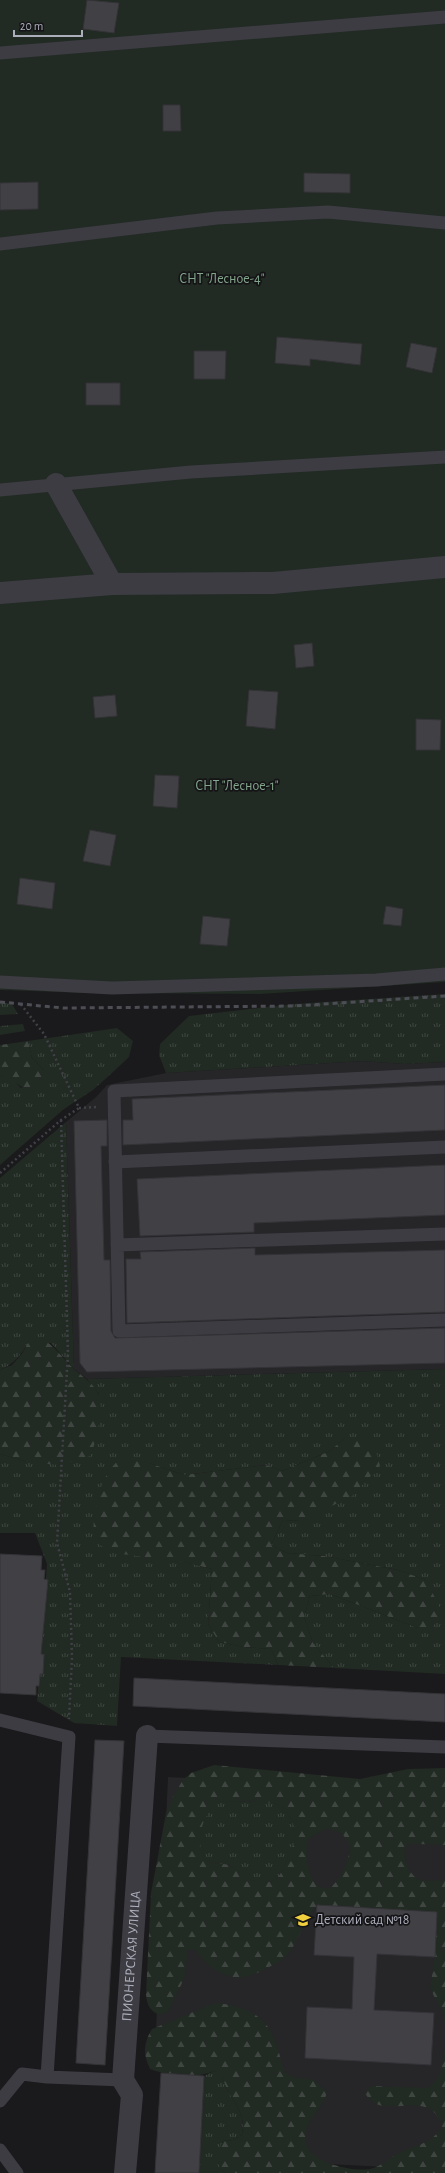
<svg xmlns="http://www.w3.org/2000/svg" width="445" height="2173" viewBox="0 0 445 2173" font-family="'Alegreya Sans',sans-serif">
<style>
.built{fill:#262528}
.grass{fill:url(#grass-tufts)}
.forest{fill:url(#forest-firs);fill-rule:evenodd}
.garden{fill:#212a23}
.building{fill:#414145;stroke:#343337}
.lines{fill:none;stroke-linecap:round;stroke-linejoin:round}
.path{stroke:#404147;stroke-width:2.5;stroke-dasharray:2 3;stroke-linecap:butt}
.lane{stroke:#3c3c42;stroke-width:13}
.street{stroke:#3c3c42;stroke-width:22}
.rail{stroke:#4d4e55;stroke-width:3;stroke-dasharray:5 4;stroke-linecap:butt}
.labels{text-anchor:middle;dominant-baseline:central;stroke-width:3.5;stroke-linejoin:round;paint-order:stroke}
.park-label{font-size:14px;fill:#83a58b;stroke:#151417}
.poi-label{font-size:14px;fill:#acaebb;stroke:#151417;text-anchor:start}
.street-label{font-size:14px;fill:#acaebb;stroke:#151417}
</style>
<defs>
<pattern id="grass-tufts" width="24" height="20" patternUnits="userSpaceOnUse"><rect width="24" height="20" fill="#212a23"/><path d="M3 7l-1-3M5 7V3M7 7l1-3M15 17l-1-3M17 17v-4M19 17l1-3" fill="none" stroke="#3f4641"/></pattern>
<pattern id="forest-firs" width="22" height="20" patternUnits="userSpaceOnUse"><rect width="22" height="20" fill="#212a23"/><path d="M5 1l3.5 6h-7zM16 11l3.5 6h-7z" fill="#3f4641"/></pattern>
</defs>
<rect width="100%" height="100%" fill="#1a191b"/>
<path class="built" d="M363 1061 404 1064 445 1062V1369L87 1379 74 1369 66 1122 96 1097 107 1085 166 1073Z
M168 1777 445 1790V2170L248 2160 253 2055 155 2051Z"/>
<path class="grass" d="M445 994V1062L404 1064 363 1061 166 1073 159 1055 160 1044 189 1016 294 1004Z
M0 1002 12 1004 18 1014 0 1015Z
M23 1024 25 1031 0 1035V1026Z
M117 1028 133 1041 129 1057 112 1073 93 1090 64 1109 0 1165V1075L13 1080 21 1088 44 1070 32 1058 28 1041Z
M66 1122 74 1369 51 1343H28C20 1356 14 1364 0 1370V1178Z
M445 1369V1674L334 1668 313 1643 304 1617 310 1596 330 1594 418 1628 426 1580 398 1570 324 1556 287 1553 271 1545 283 1520 301 1521 345 1438 330 1451 282 1471 266 1465 184 1475 149 1463 186 1562 212 1569 208 1624 219 1642 244 1647 271 1649 278 1665 121 1657 117 1726 74 1723 37 1701 47 1564 35 1533H0V1454L28 1462 99 1394 87 1379Z
M224 1801C237 1802 266 1800 276 1804 289 1809 297 1827 295 1840 293 1848 289 1855 286 1862 283 1869 281 1876 274 1880 254 1889 246 1874 231 1866 224 1862 215 1866 208 1860 191 1844 204 1815 216 1802Z
M214 2071 220 2072C224 2080 226 2089 231 2096 240 2110 245 2119 242 2135L233 2140 223 2141C218 2153 214 2163 225 2173H199L204 2076Z"/>
<path class="forest" d="M28 1041 32 1058 44 1070 47 1082 35 1094C22 1088 13 1080 0 1075V1045Z
M40 1338C55 1345 62 1358 74 1369 83 1377 92 1382 98 1393 105 1404 96 1445 90 1456L59 1465 28 1462 0 1454V1370L12 1365 21 1355 28 1343Z
M361 1437 374 1444 380 1466 352 1496 301 1521 283 1520 271 1545 287 1553 324 1556 398 1570 426 1580 441 1610 433 1627 418 1628 330 1594 310 1596 304 1617 313 1643 334 1668 278 1665 271 1649 244 1647 219 1642 208 1624 212 1569 185 1562 114 1553 93 1541C93 1514 98 1477 120 1459L149 1463 184 1475 266 1465 282 1471 330 1451 345 1438Z
M214 1765 360 1779 408 1769 445 1768V1845L417 1844H410L405 1847C403 1857 409 1876 420 1880 428 1882 437 1879 445 1881V2023L443 2014 430 1988 435 1957 437 1912 317 1905C305 1920 300 1938 289 1953 285 1959 276 1964 269 1967 237 1986 217 1978 195 1950H188L185 1976 182 1983 168 2012 159 2015C149 2010 147 2005 146 1994L151 1893 166 1813 173 1796 183 1780 191 1773ZM224 1801C237 1802 266 1800 276 1804 289 1809 297 1827 295 1840 293 1848 289 1855 286 1862 283 1869 281 1876 274 1880 254 1889 246 1874 231 1866 224 1862 214 1866 208 1860 191 1844 204 1815 216 1802ZM325 1829C339 1830 346 1834 350 1848 349 1861 339 1882 329 1889L319 1887C308 1878 304 1853 309 1839Z
M215 2003C238 2005 260 2011 272 2033 278 2045 280 2059 285 2072L293 2077 314 2080 327 2092C323 2110 300 2124 307 2145 313 2163 353 2172 370 2169 380 2167 388 2159 397 2154 414 2145 432 2145 442 2126 429 2084 382 2125 365 2093L371 2086 428 2088C444 2075 440 2068 445 2050V2173H225L219 2167 217 2154 223 2141 233 2140 242 2135C245 2119 240 2110 231 2096 226 2089 224 2080 220 2073L214 2071C196 2079 168 2076 150 2069 143 2054 143 2044 152 2029Z"/>
<path class="garden" d="M0 0H445V982L261 994 85 993 0 990Z"/>
<path class="building" d="M87 0 119 3 114 33 83 29Z
M163 105H180L181 131H163Z
M304 173 350 174V193L304 192Z
M38 182V209L0 210V183Z
M277 337 362 344 360 365 310 359V366L275 363Z
M411 343 437 348 432 373 406 367Z
M194 351H226L225 379H194Z
M86 383H120V405H86Z
M312 643 314 666 296 668 294 645Z
M249 690 278 692 275 729 246 726Z
M115 695 117 716 95 718 93 697Z
M416 719 441 720 440 750H416Z
M155 775 179 776 177 808 153 806Z
M90 830 116 835 110 866 83 861Z
M20 878 55 883 52 909 17 904Z
M386 906 403 909 401 926 383 924Z
M203 916 230 919 227 946 200 944Z
M445 1085V1130L123 1145V1120H133L132 1099Z
M107 1120V1146H101L104 1260H110L111 1331 115 1338 445 1328V1363L87 1372 80 1363 74 1121Z
M445 1165V1215L254 1223V1232L140 1236 137 1179Z
M255 1248V1255L445 1250V1312L127 1323 126 1259H141L140 1252Z
M0 1554 42 1556 41 1570H45L44 1579 48 1580 41 1654 44 1655 43 1674H40L39 1686H36V1695L0 1693Z
M134 1678 445 1694V1722L133 1706Z
M95 1740 124 1741 105 2065 76 2063Z
M317 1905 437 1912 435 1957 377 1954 374 2010 434 2013 431 2065 305 2058 307 2007 352 2009 354 1957 314 1955Z
M161 2073 204 2076 199 2173H155Z"/>
<g class="lines">
<path class="path" d="M79 1108 97 1107
M61 1120 68 1353 57 1543 70 1592 72 1657 69 1719
M0 1173 61 1120 79 1108 44 1034 19 1002"/>
<path class="lane" d="M0 53 445 17
M0 244 217 218 328 212 445 223
M0 490 191 472 445 457
M0 982 112 988 376 980 445 974
M445 1074 114 1091 119 1331 445 1320
M115 1162 445 1147
M117 1245 445 1234
M0 1720 69 1737 47 2077 123 2080
M147 1736 445 1747
M0 2101 22 2074 47 2077
M0 2150 17 2173"/>
<g class="street">
<path d="M56 484 112 584"/>
<path d="M0 593 112 584 273 583 445 567"/>
<path id="s1" d="M125 2173 132 2095 123 2080 147 1736"/>
</g>
<path class="rail" d="M0 1002 63 1008 294 1006 445 996"/>
</g>
<defs>
<g id="school-bare" transform="scale(1.2)"><path d="M0-5L7-2L0 1L-7-2ZM-4 1L0 2.5L4 1V4Q0 6-4 4Z" fill="#f0d03c" stroke="#151417" stroke-width="2.5" paint-order="stroke"/></g>
</defs>
<g fill-rule="evenodd">
<use href="#school-bare" x="303" y="1920"/>
</g>
<g class="labels">
<g class="park-label">
<text x="222" y="279">СНТ "Лесное-4"</text>
<text x="237" y="786">СНТ "Лесное-1"</text>
</g>
<g class="poi-label">
<text x="315" y="1920">Детский сад №18</text>
</g>
<g class="street-label">
<text stroke="none"><textPath href="#s1" startOffset="220">ПИОНЕРСКАЯ УЛИЦА</textPath></text>
</g>
</g>
<path d="M14 30v6h68v-6" fill="none" stroke="#acaebb" stroke-width="2"/>
<text x="20" y="30" font-size="12" fill="#acaebb" stroke="#151417" stroke-width="3" paint-order="stroke">20 m</text>
</svg>
